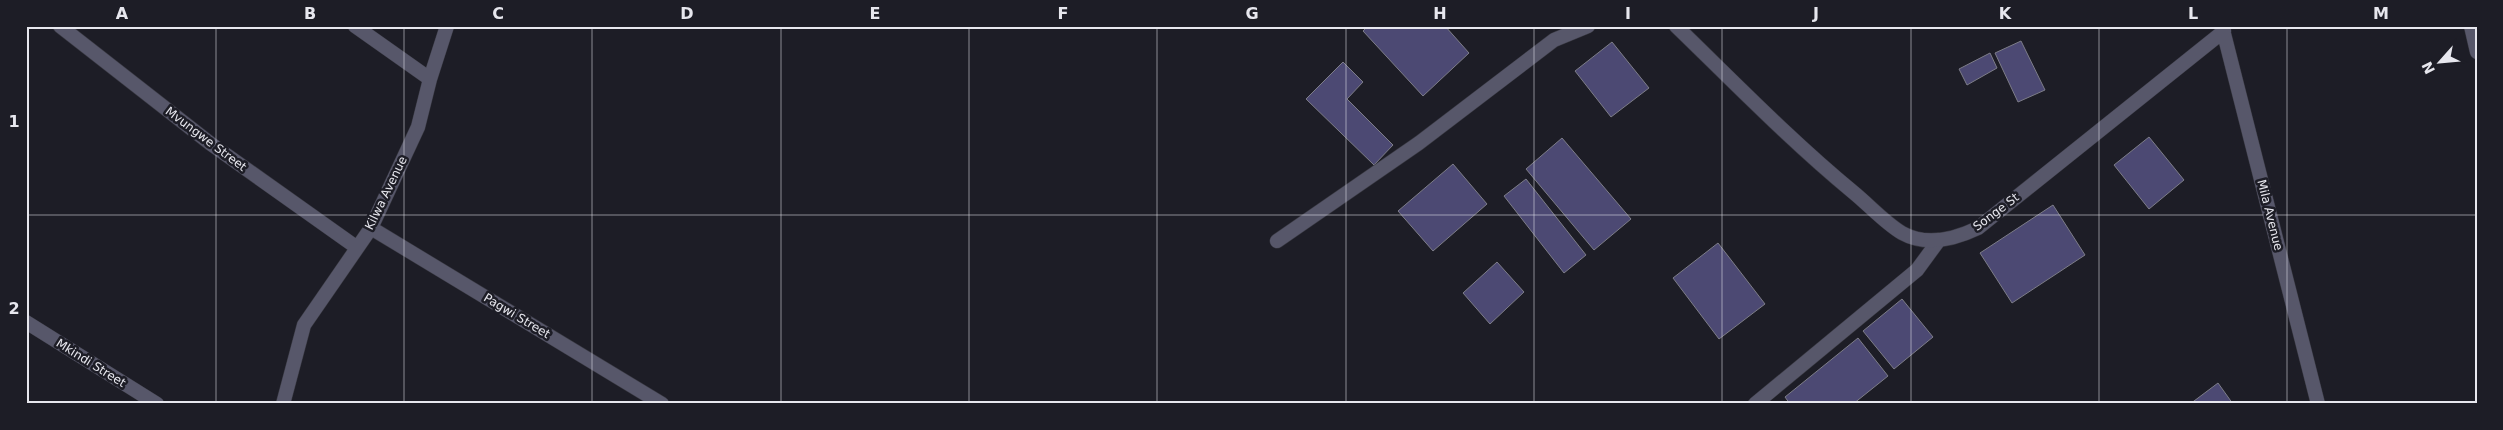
<svg xmlns="http://www.w3.org/2000/svg" width="2503" height="430" viewBox="0 0 2503 430" font-family="'DejaVu Sans',sans-serif">
<style>
.building{fill:#4c4973;stroke:#7d7d88}
.lines{fill:none;stroke-linecap:round;stroke-linejoin:round}
.service-casing{stroke:#393942;stroke-width:15}
.minor-casing{stroke:#393942;stroke-width:15}
.service{stroke:#57576a;stroke-width:14}
.minor{stroke:#57576a;stroke-width:14}
.grid{fill:none;stroke:#e7e7ee;stroke-width:1;stroke-opacity:0.55}
.labels{text-anchor:middle;dominant-baseline:central;stroke-width:5;stroke-linejoin:round;paint-order:stroke}
.street-label{font-size:12px;fill:#e7e7ee;stroke:#1d1d26}
.neatline{fill:none;stroke:#e7e7ee;stroke-width:2}
.grid-label{font-size:16px;text-anchor:middle;font-weight:bold;fill:#e7e7ee}
</style>
<rect width="100%" height="100%" fill="#1d1d26"/>
<path class="building" d="M1368 26H1445L1469 53 1423 96 1363 31Z
M2021 41 2045 90 2018 102 1995 53Z
M1612 42 1649 88 1611 117 1575 71Z
M1990 53 1997 68 1967 85 1959 69Z
M1343 62 1363 82 1347 99 1393 145 1374 165 1306 99Z
M2149 137 2184 180 2149 209 2114 165Z
M1562 138 1631 219 1594 250 1526 169Z
M1453 164 1487 204 1433 251 1398 211Z
M1526 179 1586 255 1564 273 1504 196Z
M2053 205 2085 255 2012 303 1980 253Z
M1718 243 1765 304 1719 339 1673 278Z
M1497 262 1524 292 1490 324 1463 293Z
M1902 299 1933 337 1894 369 1863 331Z
M1858 338 1888 376 1853 404H1790L1785 397Z
M2218 383 2233 404H2190Z"/>
<g class="lines">
<g class="service-casing">
<path id="service" d="M1755 404 1917 270 1939 240"/>
</g>
<g class="minor-casing">
<path id="minor" d="M60 26 211 144 356 247
M355 26 430 79
M1676 26C1734 82 1790 140 1853 192 1869 205 1885 223 1902 233 1927 247 1955 239 1978 228L2224 31
M2222 26 2318 404
M2471 26 2477 52
M371 228 662 404
M1277 241 1419 143 1554 40 1588 26
M26 322 157 404
M283 404 304 325 371 228 418 127 430 79 447 26"/>
</g>
<use href="#service" class="service"/>
<use href="#minor" class="minor"/>
</g>
<path class="grid" d="M216 26V404M404 26V404M592 26V404M781 26V404M969 26V404M1157 26V404M1346 26V404M1534 26V404M1722 26V404M1911 26V404M2099 26V404M2287 26V404M26 215H2477"/>
<g class="labels">
<g class="street-label">
<text transform="translate(206 139) rotate(37)">Mvungwe Street</text>
<text transform="translate(386 193) rotate(-64)">Kilwa Avenue</text>
<text transform="translate(1996 212) rotate(-37)">Songe St</text>
<text transform="translate(2270 215) rotate(76)">Mila Avenue</text>
<text transform="translate(517 316) rotate(31)">Pagwi Street</text>
<text transform="translate(91 363) rotate(32)">Mkindi Street</text>
</g>
</g>
<rect width="2503" height="430" fill="none" stroke="#1d1d26" stroke-width="55"/>
<g transform="translate(2440 62) rotate(243)" stroke="#1d1d26" stroke-width="4" paint-order="stroke">
<path d="M0-4L9 19L0 12L-9 19Z" fill="#e7e7ee"/>
<text y="-8" font-size="14" font-weight="bold" text-anchor="middle" fill="#e7e7ee">N</text>
</g>
<rect x="28" y="28" width="2448" height="374" class="neatline"/>
<g class="grid-label">
<text x="122" y="19">A</text>
<text x="310" y="19">B</text>
<text x="498" y="19">C</text>
<text x="687" y="19">D</text>
<text x="875" y="19">E</text>
<text x="1063" y="19">F</text>
<text x="1252" y="19">G</text>
<text x="1440" y="19">H</text>
<text x="1628" y="19">I</text>
<text x="1816" y="19">J</text>
<text x="2005" y="19">K</text>
<text x="2193" y="19">L</text>
<text x="2381" y="19">M</text>
<text x="14" y="127">1</text>
<text x="14" y="314">2</text>
</g>
</svg>
